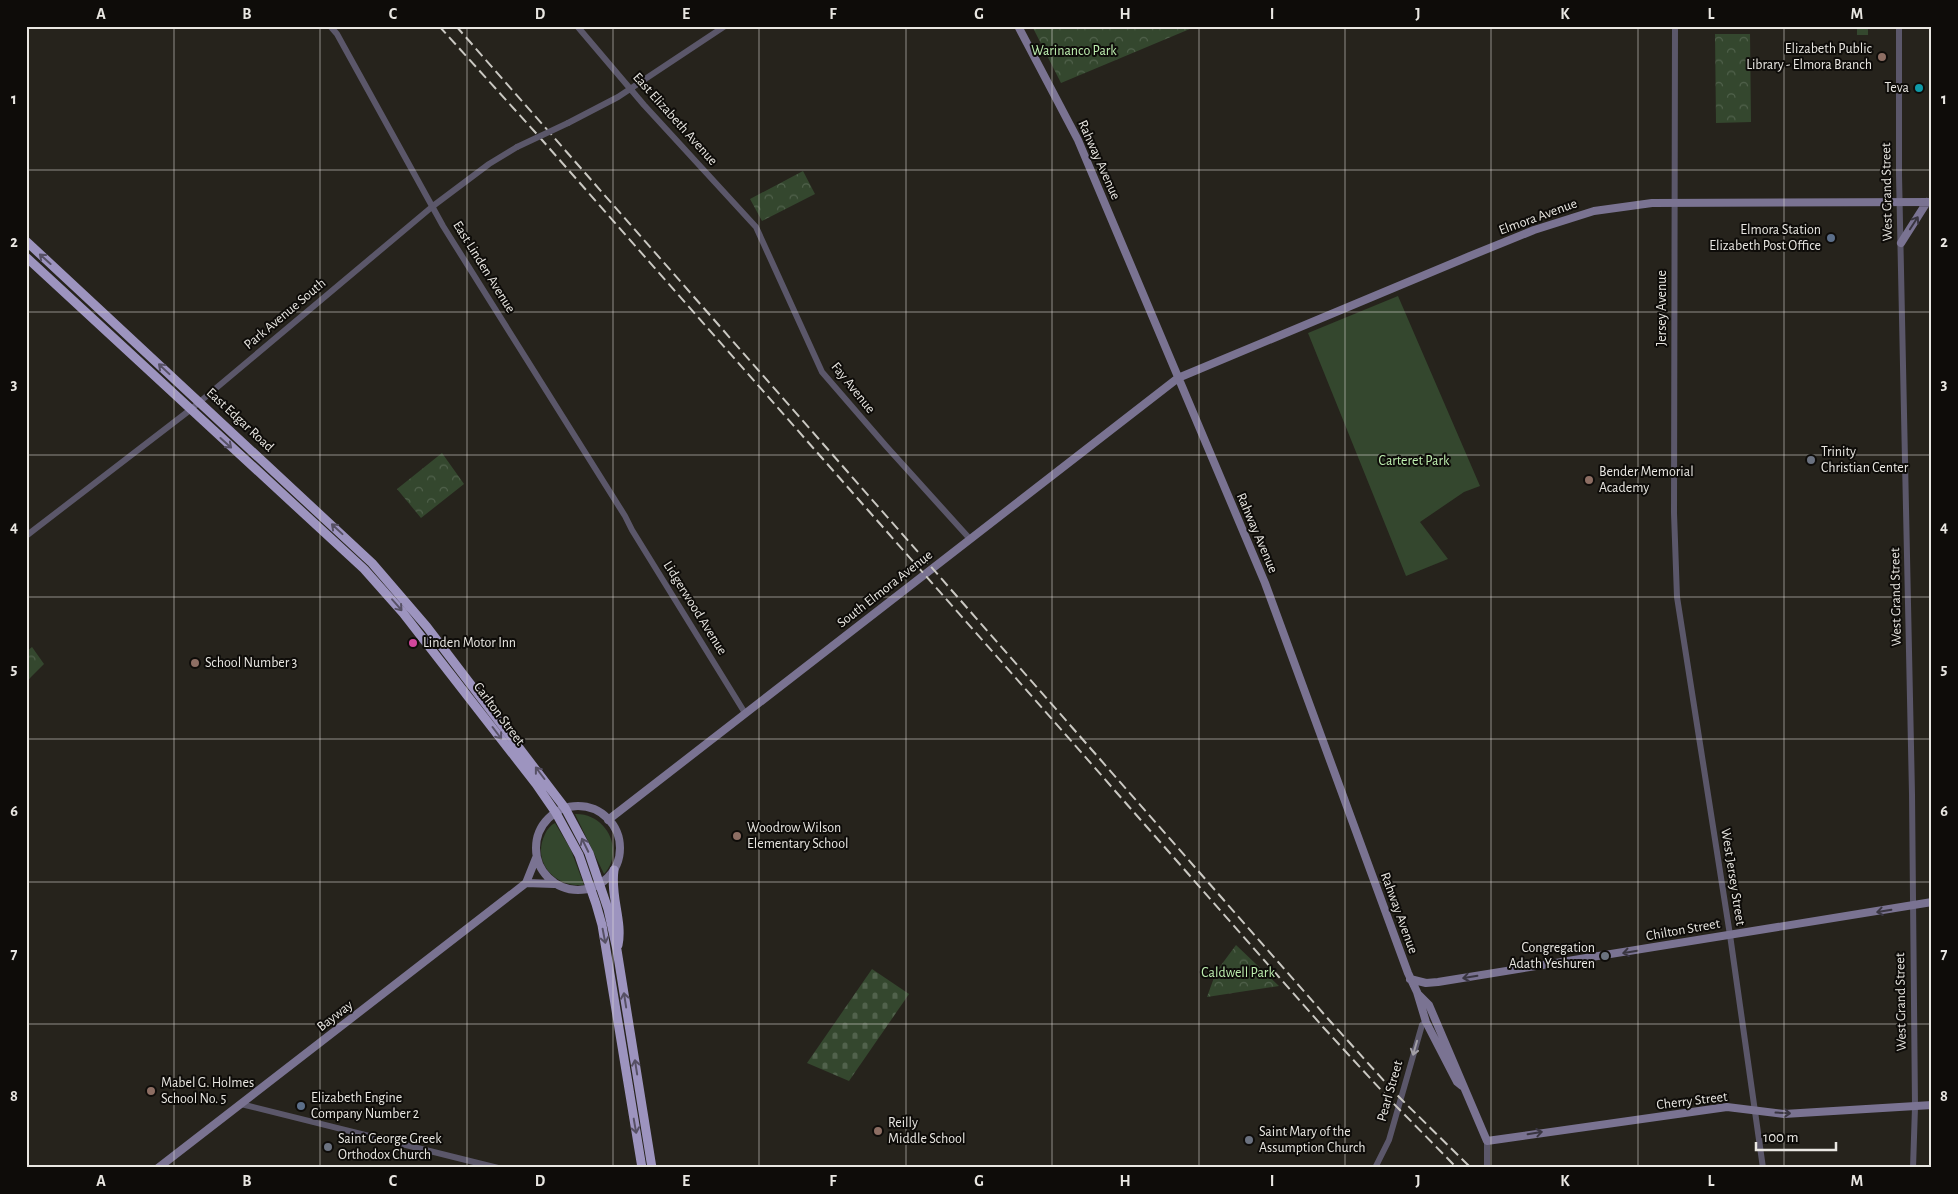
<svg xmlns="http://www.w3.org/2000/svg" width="1958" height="1194" viewBox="0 0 1958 1194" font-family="'Alegreya Sans',sans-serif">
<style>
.green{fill:#34472e}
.cemetery{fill:url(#cemetery-stones)}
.park{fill:url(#park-crowns)}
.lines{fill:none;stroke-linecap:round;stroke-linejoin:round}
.tertiary{stroke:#5b576a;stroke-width:6}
.secondary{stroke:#7a7392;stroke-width:8}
.trunk{stroke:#9d94bf;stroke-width:9}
.rail{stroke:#cac8c2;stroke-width:2;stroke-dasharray:10 5;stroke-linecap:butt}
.tertiary-bridge{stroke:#5b576a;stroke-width:6}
.oneway{stroke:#393540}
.oneway2{stroke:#565064}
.oneway3{stroke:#a29fa6}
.grid{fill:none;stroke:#e9e7e2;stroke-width:1;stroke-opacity:0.55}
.education-dot{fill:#8d6e63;stroke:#0e0c09;stroke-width:2}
.culture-dot{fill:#0f9aa8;stroke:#0e0c09;stroke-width:2}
.service-dot{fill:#5c6f8a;stroke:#0e0c09;stroke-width:2}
.worship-dot{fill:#6b7280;stroke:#0e0c09;stroke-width:2}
.hotel-dot{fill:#d1479c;stroke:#0e0c09;stroke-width:2}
.labels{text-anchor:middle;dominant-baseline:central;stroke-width:4;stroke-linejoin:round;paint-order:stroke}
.poi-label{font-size:14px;fill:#e9e7e2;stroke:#0e0c09;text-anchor:start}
.park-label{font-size:14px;fill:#beefb0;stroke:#0e0c09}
.street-label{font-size:14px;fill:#e9e7e2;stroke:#0e0c09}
.neatline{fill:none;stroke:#e9e7e2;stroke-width:2}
.grid-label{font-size:16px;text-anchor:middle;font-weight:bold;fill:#e9e7e2}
</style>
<defs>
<pattern id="cemetery-stones" width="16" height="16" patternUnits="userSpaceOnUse" patternTransform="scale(1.25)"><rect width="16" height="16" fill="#34472e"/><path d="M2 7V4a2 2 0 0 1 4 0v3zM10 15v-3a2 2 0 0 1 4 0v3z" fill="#51624c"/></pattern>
<pattern id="park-crowns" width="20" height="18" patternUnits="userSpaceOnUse" patternTransform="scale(1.25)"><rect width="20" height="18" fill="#34472e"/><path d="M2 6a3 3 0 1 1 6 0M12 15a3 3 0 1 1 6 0" fill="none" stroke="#51624c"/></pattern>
</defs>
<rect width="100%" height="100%" fill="#26231c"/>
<path class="green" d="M1857 26H1868V35H1857Z
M1398 296 1480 486 1464 492 1420 522 1448 559 1406 576 1308 333Z
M575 814C607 813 625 851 604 874Z
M555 823 571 850 584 885C556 888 531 863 545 834 547 829 551 825 555 823Z"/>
<path class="cemetery" d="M872 969 909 994 849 1081 807 1063Z"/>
<path class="park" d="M1032 26H1197L1061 83Z
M1715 34H1750L1751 122 1716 123Z
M803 171 815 194 762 221 750 199Z
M442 453 464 484 421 518 397 489Z
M32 647 44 664 26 682V652Z
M1236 945 1279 986 1207 997 1216 972Z"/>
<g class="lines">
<path class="tertiary" d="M330 26 337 34 443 226 625 516 632 530 745 713
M577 26 644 105 756 227 822 372 886 446 970 539
M1675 26 1674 513 1677 597 1730 935 1763 1168
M1899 26V175L1912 794 1915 1107 1913 1168
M568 123 618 97 725 26
M26 536 190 410 433 206 489 164 517 147
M241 1104 498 1168
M1375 1168 1389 1140 1422 1025 1426 1022
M1487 1168V1141"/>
<path class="secondary" d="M1018 26 1078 140 1265 583 1408 973 1417 992 1426 1022 1457 1082 1462 1086
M1901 243 1927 202
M536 848a42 42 0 1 1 84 0a42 42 0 1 1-84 0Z
M608 820 1178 378 1470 256 1534 230 1594 211 1652 203 1932 202
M526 883 554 884
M1410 979 1426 983 1438 982 1932 902
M1418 994 1429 1005 1487 1141 1727 1107 1784 1114 1932 1105
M158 1168 526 883 536 858"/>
<path class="trunk" d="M26 241 372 563 427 627 565 808 589 853 608 909 617 950 652 1168
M26 257 364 569 403 613 536 784 556 813 579 855 596 904 602 925 642 1168
M614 870C610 897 623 921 618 945"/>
<path class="rail" d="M439 26 535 132 1323 1027 1393 1103 1457 1168
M456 26 1330 1021 1395 1093 1471 1168"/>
<path class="tertiary-bridge" d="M517 147 568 123"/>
</g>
<defs><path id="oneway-shaft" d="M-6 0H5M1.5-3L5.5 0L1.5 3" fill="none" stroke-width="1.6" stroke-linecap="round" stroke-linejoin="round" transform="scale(1.25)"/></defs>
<g class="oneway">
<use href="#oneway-shaft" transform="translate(1914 223) rotate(-57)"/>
<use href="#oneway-shaft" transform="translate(1884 911) rotate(171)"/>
<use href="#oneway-shaft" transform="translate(1630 952) rotate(170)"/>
<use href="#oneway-shaft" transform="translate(1470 977) rotate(171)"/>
<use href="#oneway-shaft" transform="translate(1783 1113) rotate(3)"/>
<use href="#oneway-shaft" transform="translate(1535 1133) rotate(-9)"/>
</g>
<g class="oneway2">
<use href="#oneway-shaft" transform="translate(45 259) rotate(-138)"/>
<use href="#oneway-shaft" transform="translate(164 369) rotate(-137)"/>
<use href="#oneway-shaft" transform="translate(226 443) rotate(42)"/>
<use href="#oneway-shaft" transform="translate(337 529) rotate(-137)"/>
<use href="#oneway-shaft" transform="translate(397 605) rotate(49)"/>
<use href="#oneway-shaft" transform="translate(497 733) rotate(53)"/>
<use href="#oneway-shaft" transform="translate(540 773) rotate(-127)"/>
<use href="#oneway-shaft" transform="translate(585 845) rotate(-116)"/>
<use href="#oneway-shaft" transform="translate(604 936) rotate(79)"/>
<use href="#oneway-shaft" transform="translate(625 1000) rotate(-99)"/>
<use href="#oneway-shaft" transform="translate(636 1067) rotate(-99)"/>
<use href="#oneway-shaft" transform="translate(635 1126) rotate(80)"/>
</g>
<use class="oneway3" href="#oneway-shaft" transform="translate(1415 1048) rotate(106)"/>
<path class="grid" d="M174 26V1168M320 26V1168M467 26V1168M613 26V1168M759 26V1168M906 26V1168M1052 26V1168M1199 26V1168M1345 26V1168M1491 26V1168M1638 26V1168M1784 26V1168M26 170H1932M26 312H1932M26 455H1932M26 597H1932M26 739H1932M26 882H1932M26 1024H1932"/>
<g class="education-dot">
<circle cx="1882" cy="57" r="5"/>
<circle cx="1589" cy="480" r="5"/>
<circle cx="195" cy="663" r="5"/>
<circle cx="737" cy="836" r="5"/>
<circle cx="151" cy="1091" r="5"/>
<circle cx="878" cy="1131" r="5"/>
</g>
<circle class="culture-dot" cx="1919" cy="88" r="5"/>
<g class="service-dot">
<circle cx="1831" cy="238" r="5"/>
<circle cx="301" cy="1106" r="5"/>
</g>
<g class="worship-dot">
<circle cx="1811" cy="460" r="5"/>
<circle cx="1605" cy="956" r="5"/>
<circle cx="1249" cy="1140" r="5"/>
<circle cx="328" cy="1147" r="5"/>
</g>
<circle class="hotel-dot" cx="413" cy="643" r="5"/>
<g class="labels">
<g class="poi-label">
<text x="1872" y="49" text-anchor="end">Elizabeth Public<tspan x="1872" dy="16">Library - Elmora Branch</tspan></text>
<text x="1909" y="88" text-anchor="end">Teva</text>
<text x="1821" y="230" text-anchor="end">Elmora Station<tspan x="1821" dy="16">Elizabeth Post Office</tspan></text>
<text x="1821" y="452">Trinity<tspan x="1821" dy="16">Christian Center</tspan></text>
<text x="1599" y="472">Bender Memorial<tspan x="1599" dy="16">Academy</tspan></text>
<text x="423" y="643">Linden Motor Inn</text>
<text x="205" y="663">School Number 3</text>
<text x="747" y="828">Woodrow Wilson<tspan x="747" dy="16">Elementary School</tspan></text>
<text x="1595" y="948" text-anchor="end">Congregation<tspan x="1595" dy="16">Adath Yeshuren</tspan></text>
<text x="161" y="1083">Mabel G. Holmes<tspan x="161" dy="16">School No. 5</tspan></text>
<text x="311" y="1098">Elizabeth Engine<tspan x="311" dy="16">Company Number 2</tspan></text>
<text x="888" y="1123">Reilly<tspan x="888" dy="16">Middle School</tspan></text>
<text x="1259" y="1132">Saint Mary of the<tspan x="1259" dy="16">Assumption Church</tspan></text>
<text x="338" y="1139">Saint George Greek<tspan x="338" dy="16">Orthodox Church</tspan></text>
</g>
<g class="park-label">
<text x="1074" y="51">Warinanco Park</text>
<text x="1414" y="461">Carteret Park</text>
<text x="1238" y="973">Caldwell Park</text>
</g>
<g class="street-label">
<text transform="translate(675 119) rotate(48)">East Elizabeth Avenue</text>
<text transform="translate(1099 160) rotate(66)">Rahway Avenue</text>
<text transform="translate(1887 192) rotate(-91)">West Grand Street</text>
<text transform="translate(1538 217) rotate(-20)">Elmora Avenue</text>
<text transform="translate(484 267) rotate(58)">East Linden Avenue</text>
<text transform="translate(1662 308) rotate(-90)">Jersey Avenue</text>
<text transform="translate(285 314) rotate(-40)">Park Avenue South</text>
<text transform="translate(853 388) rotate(51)">Fay Avenue</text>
<text transform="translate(240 420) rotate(43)">East Edgar Road</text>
<text transform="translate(1257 533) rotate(67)">Rahway Avenue</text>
<text transform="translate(885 589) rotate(-38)">South Elmora Avenue</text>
<text transform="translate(1896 597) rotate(-91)">West Grand Street</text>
<text transform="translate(695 608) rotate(58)">Lidgerwood Avenue</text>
<text transform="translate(499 714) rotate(53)">Carlton Street</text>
<text transform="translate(1733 877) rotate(81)">West Jersey Street</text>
<text transform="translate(1399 913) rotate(70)">Rahway Avenue</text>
<text transform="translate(1683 930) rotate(-10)">Chilton Street</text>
<text transform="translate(1901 1002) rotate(-91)">West Grand Street</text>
<text transform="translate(335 1016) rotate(-38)">Bayway</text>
<text transform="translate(1390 1091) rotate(-74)">Pearl Street</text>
<text transform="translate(1692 1101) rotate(-7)">Cherry Street</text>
</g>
</g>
<rect width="1958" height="1194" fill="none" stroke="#0e0c09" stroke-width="55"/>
<path d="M1756 1142v8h80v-8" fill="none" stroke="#e9e7e2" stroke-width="2.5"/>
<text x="1763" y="1142" font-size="15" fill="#e9e7e2" stroke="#0e0c09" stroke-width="4" paint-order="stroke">100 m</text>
<rect x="28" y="28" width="1902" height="1138" class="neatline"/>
<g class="grid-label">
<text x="101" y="19">A</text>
<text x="247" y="19">B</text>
<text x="393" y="19">C</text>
<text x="540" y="19">D</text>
<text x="686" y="19">E</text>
<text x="833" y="19">F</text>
<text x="979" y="19">G</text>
<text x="1125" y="19">H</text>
<text x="1272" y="19">I</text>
<text x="1418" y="19">J</text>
<text x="1565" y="19">K</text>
<text x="1711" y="19">L</text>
<text x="1857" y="19">M</text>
<text x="14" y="104">1</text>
<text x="1944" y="104">1</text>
<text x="14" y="247">2</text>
<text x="1944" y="247">2</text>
<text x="14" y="389">3</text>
<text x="1944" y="389">3</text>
<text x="14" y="532">4</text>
<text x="1944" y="532">4</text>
<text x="14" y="674">5</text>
<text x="1944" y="674">5</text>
<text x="14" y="816">6</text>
<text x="1944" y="816">6</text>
<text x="14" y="959">7</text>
<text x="1944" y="959">7</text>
<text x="14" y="1101">8</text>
<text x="1944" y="1101">8</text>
<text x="101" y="1186">A</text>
<text x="247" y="1186">B</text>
<text x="393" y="1186">C</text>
<text x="540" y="1186">D</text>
<text x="686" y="1186">E</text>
<text x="833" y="1186">F</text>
<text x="979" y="1186">G</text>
<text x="1125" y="1186">H</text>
<text x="1272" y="1186">I</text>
<text x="1418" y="1186">J</text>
<text x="1565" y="1186">K</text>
<text x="1711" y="1186">L</text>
<text x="1857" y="1186">M</text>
</g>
</svg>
